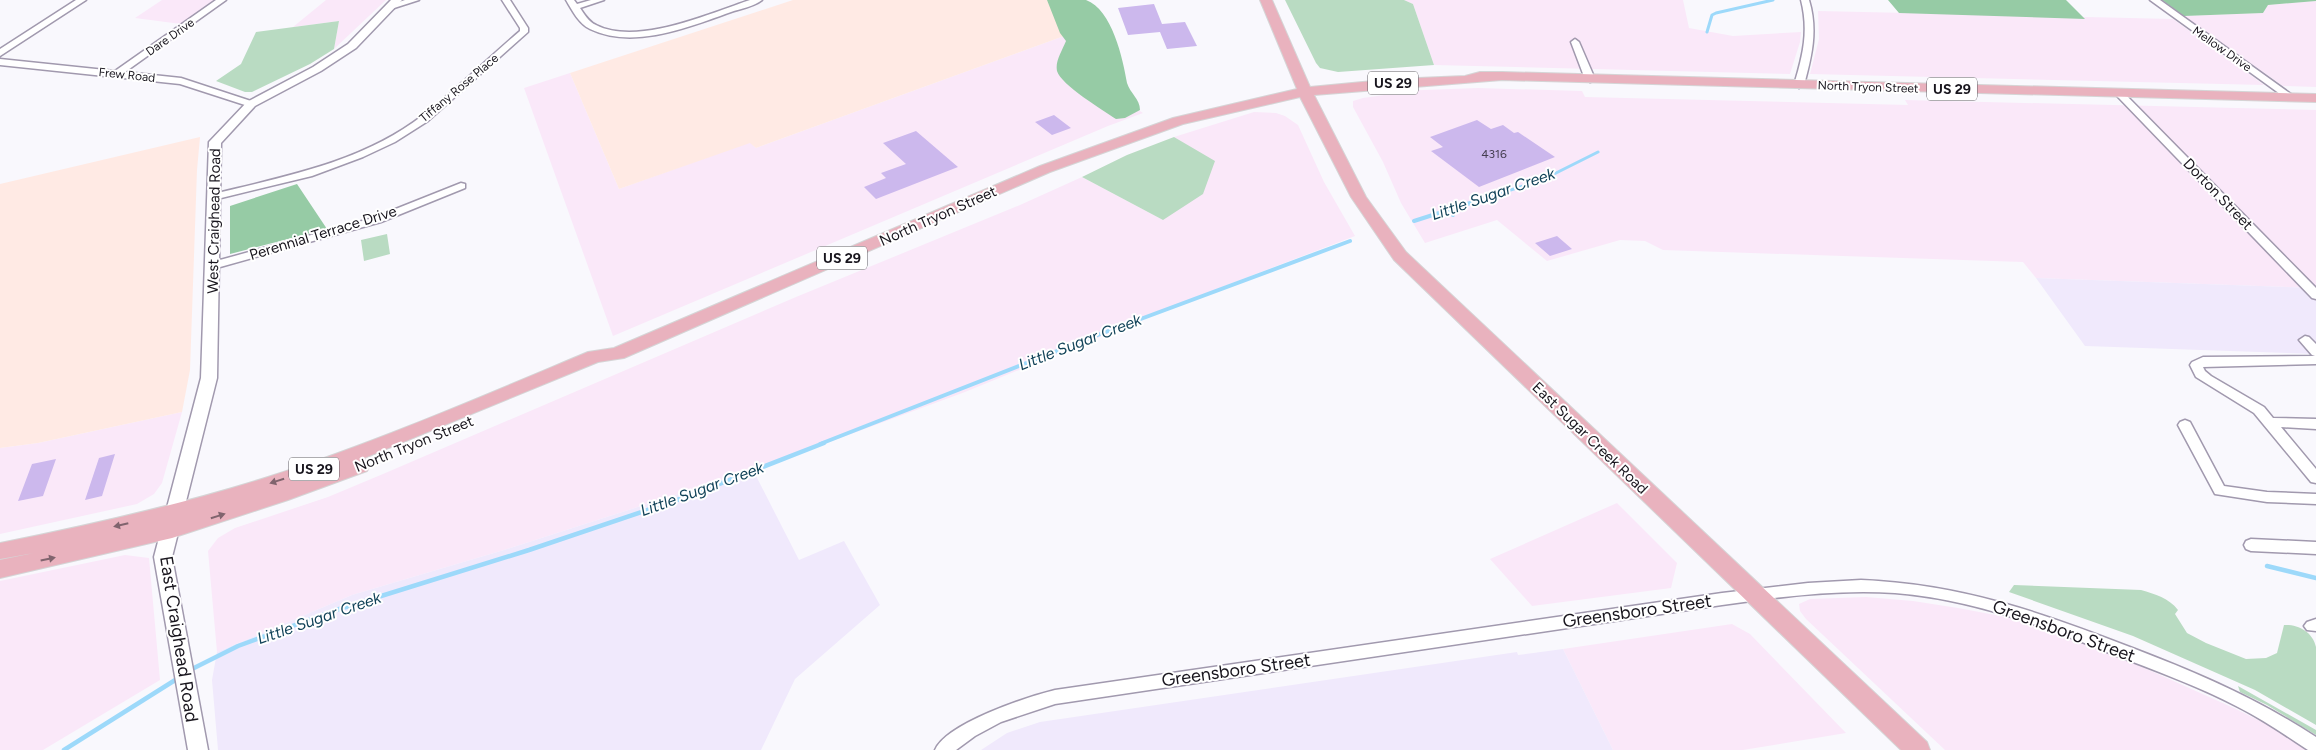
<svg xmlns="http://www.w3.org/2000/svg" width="2316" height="750" viewBox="0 0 2316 750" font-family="Figtree,sans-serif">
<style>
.commercial{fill:#fae8f9}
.built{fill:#f0e9fc}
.education{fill:#ffeae4}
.green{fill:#b9dbc2}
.forest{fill:#96cba5}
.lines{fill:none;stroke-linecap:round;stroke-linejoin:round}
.stream-far2{stroke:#9dd9fa;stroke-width:3}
.stream-far1{stroke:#9dd9fa;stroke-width:4}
.stream{stroke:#9dd9fa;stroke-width:4.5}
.building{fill:#ccb8ed}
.minor-casing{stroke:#a199ae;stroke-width:3}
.tertiary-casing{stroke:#a199ae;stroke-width:3}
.primary-casing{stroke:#d5d5d6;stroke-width:2}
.minor{fill:#fff;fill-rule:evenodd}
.tertiary{fill:#fff;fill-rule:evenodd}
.primary{fill:#e9b2be;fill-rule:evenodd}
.oneway{fill:#80646e}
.labels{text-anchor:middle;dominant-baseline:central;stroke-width:4;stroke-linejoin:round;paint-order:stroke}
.far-street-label{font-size:12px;fill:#18151d;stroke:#fff}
.number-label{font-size:12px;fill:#453e51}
.shield{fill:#fff;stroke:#5d5b61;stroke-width:1}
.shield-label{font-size:14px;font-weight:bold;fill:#18151d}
.street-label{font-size:15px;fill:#18151d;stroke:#fff}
.water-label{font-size:16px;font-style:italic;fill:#124359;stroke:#fff}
.near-street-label{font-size:18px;fill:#18151d;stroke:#fff}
</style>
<rect width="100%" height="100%" fill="#f9f8fd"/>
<path class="commercial" d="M162 0H215L181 24 135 18Z
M326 0H386L334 49 339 21 293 27Z
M1404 0H1683L1689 28 1733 36 1801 32 1800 42 1790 74 1434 65 1413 4Z
M2316 1V87L2283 86 2184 16 2263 13 2268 5Z
M1818 11 2173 19 2264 85 1810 74 1819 39Z
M1075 32 1066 62 1143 113 1108 126 613 336 524 88 570 73 619 189 750 142 756 148Z
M1478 88 1582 91 1585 97 1908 105 1905 100 2316 110V288L2036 278 2023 262 1663 250 1645 241 1620 240 1547 261 1497 220 1425 243 1401 203 1383 162 1353 107V101L1363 98 1398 93 1397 91Z
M1254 112 1276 113 1285 116 1298 125 1324 182 1355 236 1232 283 965 392 753 470 504 550 352 595 217 652 208 551 218 538 235 528 328 497 383 474 796 297 1020 205 1082 177 1163 220 1214 162 1174 137Z
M182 412 162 483 154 494 137 504 0 534V448L38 443Z
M1617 503 1677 563 1671 588 1532 606 1490 559Z
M125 555 149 558 160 680 43 750H0V581Z
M1866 597 1913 601 1958 608 2006 617 2044 627 2091 644 2236 709 2268 725 2306 750H1945L1806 619 1800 611 1799 604 1810 599Z
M1732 624 1750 634 1846 733 1743 750H1613L1563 649Z"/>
<path class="built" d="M2036 278 2316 288V354L2085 346Z
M753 470 799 560 844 541 880 605 795 679 761 750H218L212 680 217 652 352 595 504 550Z
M1563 649 1613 750H981L1007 733 1040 722 1517 652 1518 655Z"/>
<path class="education" d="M793 0H1062L1075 32 756 148 750 143 619 189 570 73Z
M200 137 197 170 190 370 182 412 38 443 0 448V184Z"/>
<path class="green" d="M1285 0H1404L1413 4 1434 65 1338 72 1320 68 1316 63Z
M339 21 334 49 310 64 252 92H245L216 81 241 64 256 32Z
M1174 137 1215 161 1203 194 1163 220 1082 177 1127 155Z
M387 234 390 254 364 261 361 240Z
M2014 585 2141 590C2155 594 2169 598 2178 610L2175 614 2187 633 2206 643 2246 659 2266 658 2277 653 2284 625C2298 624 2313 632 2316 647 2316 668 2316 701 2316 725L2255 690 2133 636 2009 592Z
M2238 686 2316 730V735L2267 705 2240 692Z"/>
<path class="forest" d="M1047 0C1057 0 1078 0 1086 0 1112 9 1123 59 1127 83 1130 93 1140 99 1140 110L1125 118 1116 119C1103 110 1061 85 1057 71 1055 61 1062 51 1066 41L1060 33Z
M1888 0H2066L2085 19 1899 13Z
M2162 0H2316V1L2268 5 2263 13 2184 16Z
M297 184 327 229 230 254V206Z"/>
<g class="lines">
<path class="stream-far2" d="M1707 32 1712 15 1716 13 1773 0
M1485 198 1542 180 1598 152"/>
<path class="stream-far1" d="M1443 211 1453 215
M1414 221 1489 197
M820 444 1103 333 1350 241"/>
<path class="stream" d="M2267 566 2316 578
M190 670 238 646 333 611 529 550 686 497 824 443
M64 750 180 677"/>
</g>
<path class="building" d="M1154 4 1162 24 1185 22 1197 46 1167 49 1160 32 1128 35 1118 8Z
M1054 115 1071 128 1052 135 1035 122Z
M1477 120 1491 129 1503 125 1514 133 1518 132 1555 157 1479 187 1431 151 1443 147 1430 137Z
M916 131 958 167 876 199 864 187 886 178 881 173 906 164 883 143Z
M1557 236 1572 249 1550 256 1535 243Z
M115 454 102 496 85 500 99 458Z
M56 459 43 496 18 501 32 464Z"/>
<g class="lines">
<g class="minor-casing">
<path id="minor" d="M76 0H86L0 56V49Z
M216 0H226L125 72 181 78 254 102V106H248L180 84 0 65V59L115 71Z
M405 0H419L391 9 387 6Z
M502 0H510L528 28V32L428 121 395 142 363 157 312 176 213 200 208 197 209 195C282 177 361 163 422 116 456 90 487 59 520 31V28Z
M566 0H574L577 4 591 0H604L580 8C584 14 589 22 596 25 637 46 708 14 750 0H762C755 6 740 9 731 12 689 27 633 50 590 29 579 24 572 10 566 0Z
M1801 0H1809C1818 30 1812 55 1804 85L1799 88 1794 85C1803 55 1809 31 1801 0Z
M2150 0H2160L2295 97 2290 100 2287 99Z
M1575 39 1579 42 1595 79 1593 81 1590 82 1585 79 1571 42Z
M2120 91 2123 92 2316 288V299L2312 298 2117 96V92Z
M461 183 465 184V188L381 222 213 269 207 265 209 263 373 218Z
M2305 336 2309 337 2316 344V364L2203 367 2205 371 2211 376 2264 407 2273 418 2316 419V429L2281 427 2316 469V483L2311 482 2254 413 2196 377 2190 365 2192 362 2203 357 2315 356 2312 355 2299 340Z
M2185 420 2190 422 2224 486 2267 492 2316 494V504L2267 502 2215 494 2178 425 2180 422Z
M2251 539 2316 542V554L2251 551 2246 549 2244 545 2246 541Z
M1861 580C1961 584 2043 613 2135 649 2200 674 2258 699 2316 737V750H2308C2285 735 2262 719 2238 707 2198 686 2154 670 2112 654 2043 626 1971 599 1895 593 1837 589 1779 597 1722 605L1055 704 1001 722 975 736 956 750H935C947 723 1027 697 1055 690L1722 593 1808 583Z
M2316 619V631L2307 630 2304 626 2307 622Z"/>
</g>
<g class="tertiary-casing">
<path id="tertiary" d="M391 0H402L356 48 321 71 255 106 221 143 217 378 172 557 208 750H188L154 557 201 378 209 142 247 102 313 67 348 44Z"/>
</g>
<g class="primary-casing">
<path id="primary" d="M1260 0H1272L1310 87 1394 79 1465 76 1480 72H1502L2316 94V102L1502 80 1314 95 1366 197 1406 252 1927 742 1930 750H1901L1394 260 1351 197 1300 97 1183 124 1050 172 624 358 598 362 362 459 367 461 370 466 367 471 288 500 172 538 0 578V560L34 553 0 559V543C90 525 180 505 268 477 377 442 483 396 588 352L614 348 1040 166 1173 118 1297 89Z"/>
</g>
<use href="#minor" class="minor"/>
<use href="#tertiary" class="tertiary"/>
<use href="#primary" class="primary"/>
</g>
<defs><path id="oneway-solid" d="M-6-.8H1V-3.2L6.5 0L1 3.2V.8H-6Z" transform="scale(1.25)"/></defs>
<g class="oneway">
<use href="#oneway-solid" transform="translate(277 481) rotate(162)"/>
<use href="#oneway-solid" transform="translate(218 516) rotate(-17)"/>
<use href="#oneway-solid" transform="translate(121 525) rotate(167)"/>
<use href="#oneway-solid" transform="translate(48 559) rotate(-12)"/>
</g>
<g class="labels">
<g class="far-street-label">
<text transform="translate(170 37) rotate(-35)">Dare Drive</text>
<text transform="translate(2222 49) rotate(35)">Mellow Drive</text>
<text transform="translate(127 75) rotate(6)">Frew Road</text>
<text transform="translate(1868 87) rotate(2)">North Tryon Street</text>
<text transform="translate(459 88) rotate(-40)">Tiffany Rose Place</text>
</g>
<g class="number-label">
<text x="1494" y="154">4316</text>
</g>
<g class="shield">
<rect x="1368" y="71.5" width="50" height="23" rx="4"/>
<rect x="1927" y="77.5" width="50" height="23" rx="4"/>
<rect x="817" y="246.5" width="50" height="23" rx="4"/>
<rect x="289" y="457.5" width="50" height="23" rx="4"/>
</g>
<g class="shield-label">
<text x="1393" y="83">US 29</text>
<text x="1952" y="89">US 29</text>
<text x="842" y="258">US 29</text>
<text x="314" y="469">US 29</text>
</g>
<g class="street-label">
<text transform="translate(2218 194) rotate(46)">Dorton Street</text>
<text transform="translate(938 216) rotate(-24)">North Tryon Street</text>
<text transform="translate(214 221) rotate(-89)">West Craighead Road</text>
<text transform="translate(323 233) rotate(-17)">Perennial Terrace Drive</text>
<text transform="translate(1590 438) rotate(44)">East Sugar Creek Road</text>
<text transform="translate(414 444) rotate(-22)">North Tryon Street</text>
</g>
<g class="water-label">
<text transform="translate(1493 194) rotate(-19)">Little Sugar Creek</text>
<text transform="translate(1080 342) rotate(-21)">Little Sugar Creek</text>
<text transform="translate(702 489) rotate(-20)">Little Sugar Creek</text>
<text transform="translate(319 618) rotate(-19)">Little Sugar Creek</text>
</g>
<g class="near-street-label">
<text transform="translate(1637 611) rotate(-8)">Greensboro Street</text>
<text transform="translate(2064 631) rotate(20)">Greensboro Street</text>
<text transform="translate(179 639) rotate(81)">East Craighead Road</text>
<text transform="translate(1236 670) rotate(-8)">Greensboro Street</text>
</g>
</g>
</svg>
